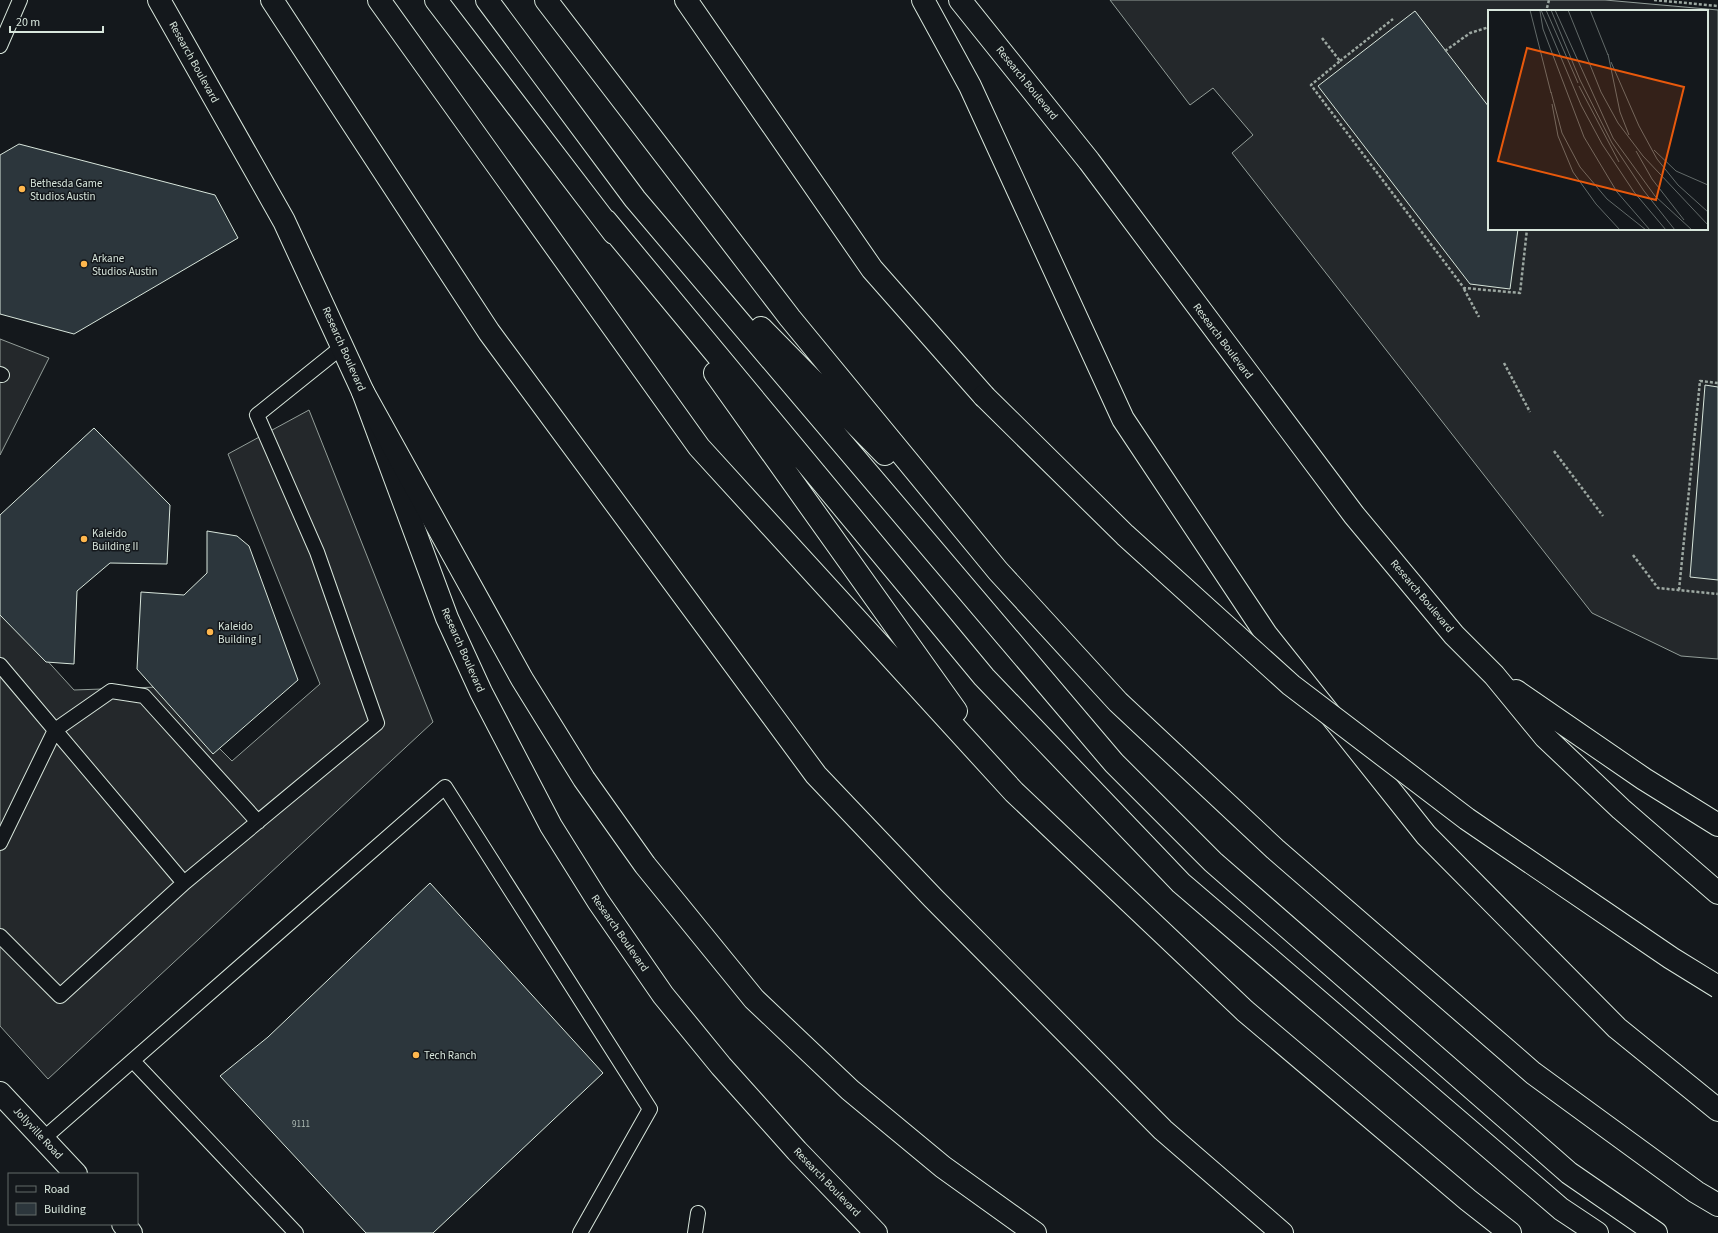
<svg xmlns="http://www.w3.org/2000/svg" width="1718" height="1233" viewBox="0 0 1718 1233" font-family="'Source Sans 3',sans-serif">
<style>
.parking{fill:#24282b;stroke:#939e99;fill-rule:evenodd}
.building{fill:#2c363c;stroke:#d8e6dc}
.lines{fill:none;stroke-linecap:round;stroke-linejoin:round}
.service-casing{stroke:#d8e6dc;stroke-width:16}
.tertiary-casing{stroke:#d8e6dc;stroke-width:24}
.secondary-casing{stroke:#d8e6dc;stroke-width:24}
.motorway-casing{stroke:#d8e6dc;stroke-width:24}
.path{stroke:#9da8a2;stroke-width:2.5;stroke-dasharray:3 2;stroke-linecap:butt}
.service{stroke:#14181c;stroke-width:14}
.tertiary{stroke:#14181c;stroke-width:22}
.secondary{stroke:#14181c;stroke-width:22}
.motorway{stroke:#14181c;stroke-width:22}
.motorway-bridge-casing{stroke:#d8e6dc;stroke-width:24;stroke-linecap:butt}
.motorway-bridge{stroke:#14181c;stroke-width:22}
.poi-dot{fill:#ffb74d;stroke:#14181c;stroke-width:1.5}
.labels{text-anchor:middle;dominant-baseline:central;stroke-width:3;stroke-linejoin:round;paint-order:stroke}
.number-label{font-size:9px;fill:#adbab4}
.street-label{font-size:11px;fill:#d8e6dc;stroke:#14181c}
.poi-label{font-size:11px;fill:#d8e6dc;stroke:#14181c;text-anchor:start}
.inset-road{fill:none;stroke:#626a69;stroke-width:1}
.view{fill:#e8590c;fill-opacity:0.15;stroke:#e8590c;stroke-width:2}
.inset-edge{fill:none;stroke:#d8e6dc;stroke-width:2}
</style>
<rect width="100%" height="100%" fill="#14181c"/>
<path class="parking" d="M1110 0H1605L1718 10V659L1681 656 1592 613 1232 153 1253 135 1213 88 1190 105ZM1489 11H1707V229H1489Z
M0 339 49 358 0 455Z
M309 410 433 722 48 1079 0 1026V609L74 690 158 687 232 761 320 684 228 454Z"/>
<path class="building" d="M1415 11 1489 107V229H1518L1510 289 1470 284 1318 86Z
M19 144 215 195 238 238 74 334 0 314V155Z
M1705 385 1718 387V580L1690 577Z
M94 428 170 505 167 564 110 563 77 591 74 664 46 662 0 615V515Z
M207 531 237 536 249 546 298 680 213 754 137 669 141 592 184 595 207 573Z
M430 883 603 1073 433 1233H366L220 1076 268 1037Z"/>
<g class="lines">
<g class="service-casing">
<path id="service" d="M0 46 20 0
M0 374 2 375
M0 665 184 883 377 723 317 552 257 415 343 346
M0 843 55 730 111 691 144 696 258 822
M0 936 60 996 184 883
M133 1061 296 1233
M43 1139 445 787 650 1109 580 1233
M695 1233 698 1213"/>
</g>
<g class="tertiary-casing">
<path id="tertiary" d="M0 1093 76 1174
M123 1224 131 1233"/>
</g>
<g class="secondary-casing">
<path id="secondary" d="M159 0 284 221 363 392 447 618 481 692 551 826 598 901 663 995 721 1066 797 1151 876 1233
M960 0 1089 161 1354 515 1454 635 1494 675 1545 737 1621 809 1718 893
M1516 691 1644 779 1718 825"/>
</g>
<g class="motorway-casing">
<path id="motorway" d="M272 0 489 332 816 775 933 898 1163 1130 1282 1233
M379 0 699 447 1014 792 1245 1011 1468 1200 1510 1233
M436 0 614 233
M487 0 635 199 1114 763 1213 862 1569 1173 1656 1233
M546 0 790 318 998 571 1118 702 1275 849 1533 1073 1696 1192 1718 1205
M686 0 872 269 984 396
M923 0 970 86 1123 419 1266 634 1426 835 1617 1028 1718 1110
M606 221 984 677 1181 883 1561 1209 1597 1233
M761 328 885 454
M715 373 956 711
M363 392 522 679 584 779 645 865 754 999 850 1090 943 1167 1035 1233"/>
</g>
<path class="path" d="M1654 0 1718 6
M1547 8 1549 0
M1322 38 1340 61 1311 85 1464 288 1520 293 1527 229
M1445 51 1470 33 1489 27
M1340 61 1393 19
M1464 289 1479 317
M1504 363 1530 412
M1554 451 1603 516
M1633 555 1658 588 1718 594
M1679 590 1700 381 1718 383"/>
<use href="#service" class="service"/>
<use href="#tertiary" class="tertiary"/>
<use href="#secondary" class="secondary"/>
<use href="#motorway" class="motorway"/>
<g class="motorway-bridge-casing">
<path id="motorway-bridge" d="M984 396 1125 535 1291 685 1467 819 1671 958 1718 987"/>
</g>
<use href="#motorway-bridge" class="motorway-bridge"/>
</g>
<g class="poi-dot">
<circle cx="22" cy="189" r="4"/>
<circle cx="84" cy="264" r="4"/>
<circle cx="84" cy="539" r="4"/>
<circle cx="210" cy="632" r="4"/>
<circle cx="416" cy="1055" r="4"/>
</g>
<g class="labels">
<g class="number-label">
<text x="301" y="1124">9111</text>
</g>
<g class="street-label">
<text transform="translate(194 62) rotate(61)">Research Boulevard</text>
<text transform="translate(1027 83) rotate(51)">Research Boulevard</text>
<text transform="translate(1223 341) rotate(53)">Research Boulevard</text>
<text transform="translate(344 349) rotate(66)">Research Boulevard</text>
<text transform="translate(1422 596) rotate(50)">Research Boulevard</text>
<text transform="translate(463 650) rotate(66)">Research Boulevard</text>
<text transform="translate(620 933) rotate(55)">Research Boulevard</text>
<text transform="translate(38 1133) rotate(47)">Jollyville Road</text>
<text transform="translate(827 1182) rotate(46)">Research Boulevard</text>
</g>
<g class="poi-label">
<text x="30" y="183">Bethesda Game<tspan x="30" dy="13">Studios Austin</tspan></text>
<text x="92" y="258">Arkane<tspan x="92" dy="13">Studios Austin</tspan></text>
<text x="92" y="533">Kaleido<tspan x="92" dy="13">Building II</tspan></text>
<text x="218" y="626">Kaleido<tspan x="218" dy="13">Building I</tspan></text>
<text x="424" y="1055">Tech Ranch</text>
</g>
</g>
<g transform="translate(1488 10)">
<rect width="220" height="220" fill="#14181c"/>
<path class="inset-road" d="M42 0 63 83M53 0 93 95 114 134 146 182 178 220M58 0 90 73M63 0 92 70 124 133 156 181 187 220M67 0 125 128 167 186 204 220M80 0 113 82 130 113 155 146 220 215M102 0 120 45M52 1 55 19 96 127 129 182 162 220M120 44 132 102 141 125M123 52 151 116 169 149 190 175 220 202M91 76 131 152M63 82 74 123 92 157 119 189 158 220M64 94 70 126 85 162 108 194 132 220M166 140 188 161 220 175M148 141 164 169 196 210"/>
<path class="view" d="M39 38 196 77 168 190 10 151Z"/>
<rect width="220" height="220" class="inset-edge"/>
</g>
<rect x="8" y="1173" width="130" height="52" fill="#14181c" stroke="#626a69"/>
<rect x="16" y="1186" width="20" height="6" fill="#14181c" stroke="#626a69"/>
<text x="44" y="1193" font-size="12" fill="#d8e6dc">Road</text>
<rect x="16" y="1203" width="20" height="12" fill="#2c363c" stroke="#626a69"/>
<text x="44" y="1213" font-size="12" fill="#d8e6dc">Building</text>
<path d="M10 26v6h93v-6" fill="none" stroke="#d8e6dc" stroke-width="2"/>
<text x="16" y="26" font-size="12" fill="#d8e6dc" stroke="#14181c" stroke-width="3" paint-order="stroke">20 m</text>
</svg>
